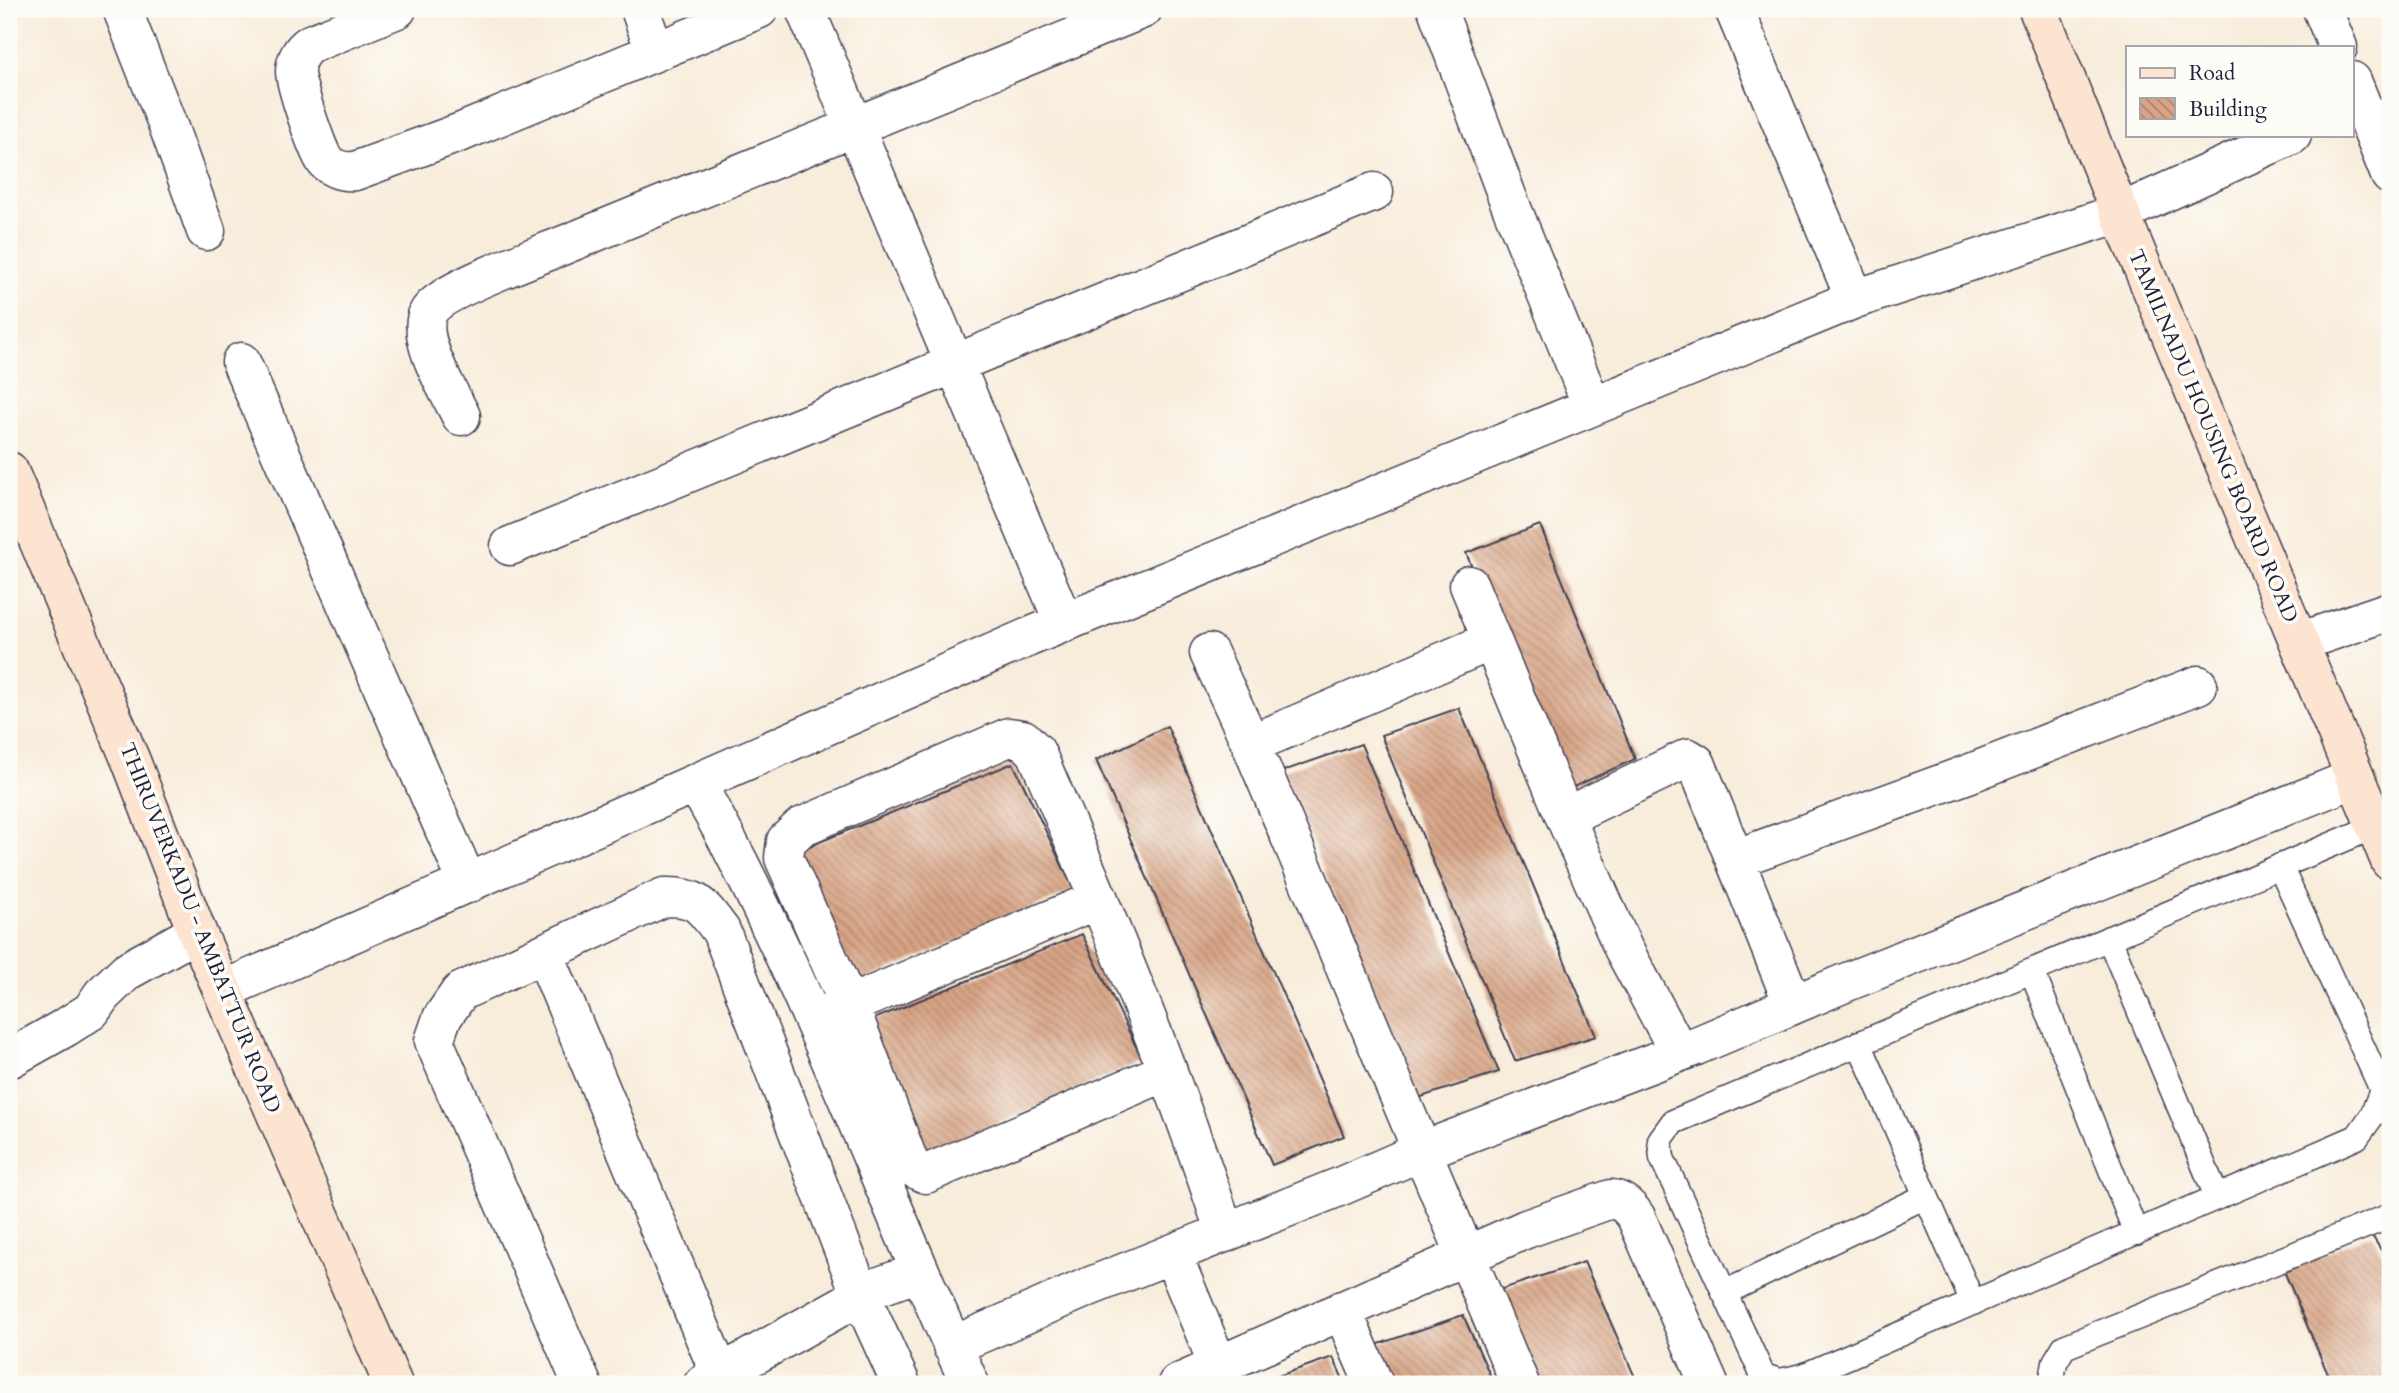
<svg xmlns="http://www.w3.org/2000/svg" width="2399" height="1393" viewBox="0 0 2399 1393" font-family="Cardo,serif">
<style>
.building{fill:url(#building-back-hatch)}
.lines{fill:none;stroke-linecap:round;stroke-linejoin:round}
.lane-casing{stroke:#424053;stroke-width:27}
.street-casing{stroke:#424053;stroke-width:41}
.secondary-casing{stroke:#424053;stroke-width:41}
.lane{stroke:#fff;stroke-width:24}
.street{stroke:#fff;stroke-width:38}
.secondary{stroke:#fde4d1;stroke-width:38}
.labels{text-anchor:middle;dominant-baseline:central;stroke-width:7;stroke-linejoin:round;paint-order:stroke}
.street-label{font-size:21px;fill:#22223b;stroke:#fdfcf7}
</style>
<defs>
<pattern id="building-back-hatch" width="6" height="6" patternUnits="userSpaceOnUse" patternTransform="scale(1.75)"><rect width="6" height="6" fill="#d8a485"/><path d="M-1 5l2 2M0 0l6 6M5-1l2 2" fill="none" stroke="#af856e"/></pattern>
</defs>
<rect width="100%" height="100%" fill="#fdfcf7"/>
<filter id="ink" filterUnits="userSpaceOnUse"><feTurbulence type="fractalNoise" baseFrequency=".0143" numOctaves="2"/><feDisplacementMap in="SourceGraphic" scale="14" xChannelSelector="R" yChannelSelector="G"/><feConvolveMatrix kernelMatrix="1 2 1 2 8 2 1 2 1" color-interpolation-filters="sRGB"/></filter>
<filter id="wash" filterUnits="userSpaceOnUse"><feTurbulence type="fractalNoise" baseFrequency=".00686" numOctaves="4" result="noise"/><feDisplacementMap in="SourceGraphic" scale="28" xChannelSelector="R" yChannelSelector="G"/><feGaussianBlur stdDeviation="1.57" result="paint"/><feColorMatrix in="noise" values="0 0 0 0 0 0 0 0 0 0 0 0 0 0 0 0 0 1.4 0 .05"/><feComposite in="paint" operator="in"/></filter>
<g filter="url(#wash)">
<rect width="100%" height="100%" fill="#f8ecda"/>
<g id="blocks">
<path class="building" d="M1540 525 1635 759 1567 790 1466 553Z
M1459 708 1596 1036 1515 1061 1381 735Z
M1167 726 1344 1136 1272 1165 1096 760Z
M1361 744 1499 1072 1418 1098 1283 771Z
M1013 763 1074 890 857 984 795 852Z
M1082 934 1143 1061 926 1155 864 1023Z
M2371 1234 2390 1264V1384H2332L2284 1271Z
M1584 1262 1638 1384H1535L1493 1292Z
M1463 1315 1494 1384H1391L1373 1346Z
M1333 1357 1345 1384H1255Z"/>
</g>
</g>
<g filter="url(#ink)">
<use href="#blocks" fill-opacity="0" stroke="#424053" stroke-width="2"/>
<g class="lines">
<g class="lane-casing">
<path id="lane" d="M2376 826 1673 1122 1660 1140 1662 1158 1763 1376 1780 1381 1803 1376 2357 1137 2372 1116 2382 1090 2390 1087
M2280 866 2382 1090
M2109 938 2217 1197
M2032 971 2136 1233
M1859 1043 1973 1303
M1724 1293 1926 1196
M2051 1384 2055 1362 2064 1347 2390 1216"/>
</g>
<g class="street-casing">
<path id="street" d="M122 9 170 131 206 231
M397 9 310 44C301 50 295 61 295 72 294 81 319 156 325 161 334 170 343 172 355 171L464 131 759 9
M640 9 655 52
M805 9 1064 623
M1437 9 1507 196 1592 406
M1734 9 1855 299
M2322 9 2338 47
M2352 81 2390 175
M241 362 468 884
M461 416C449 391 416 340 428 313 438 291 538 256 564 245 757 166 950 87 1143 9
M510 546 1374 192
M1469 585 1565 817 1623 948 1679 1052
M2299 642 2390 611
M1209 653 1251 744 1520 1384
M1251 744 1491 641
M696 784C727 836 753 890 779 945 847 1089 903 1239 970 1384
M1565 817 1688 758 1696 763 1793 1004
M1735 859 1968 774 2198 685
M1099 899 849 1005 784 858 786 841 801 827 1009 737 1023 739 1036 752C1104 910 1171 1069 1225 1233
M544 953 724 1384
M223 990 1029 637 1855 299 2120 213 2292 135
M827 1014 849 1005 911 1167 926 1174 1168 1071
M9 1059 66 1027 91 1011 102 995 127 971 197 932
M1172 1254 1226 1384
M1342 1310 1374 1384
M952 1346 1086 1288 1339 1187 1422 1151 1696 1046 1847 982 2355 778
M582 1384 434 1041 442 1018 460 992 664 897C698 896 702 906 721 931L861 1296 901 1384
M703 1384 874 1288 919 1272
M1177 1384 1526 1229 1611 1199C1622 1200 1630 1208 1636 1217L1709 1384"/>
</g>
<g class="secondary-casing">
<path id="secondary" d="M2038 9 2120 213 2390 861
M9 471 131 761 197 932 393 1384"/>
</g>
<use href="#lane" class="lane"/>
<use href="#street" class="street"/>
<use href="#secondary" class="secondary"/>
</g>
</g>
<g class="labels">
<g class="street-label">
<text transform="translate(2213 436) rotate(67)">TAMILNADU HOUSING BOARD ROAD</text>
<text transform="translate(200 928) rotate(68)">THIRUVERKADU - AMBATTUR ROAD</text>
</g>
</g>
<rect width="2399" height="1393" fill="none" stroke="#fdfcf7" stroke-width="35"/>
<rect x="2126" y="46" width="228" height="91" fill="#fdfcf7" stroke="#a5a5ac" stroke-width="2"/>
<rect x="2140" y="68" width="35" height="10" fill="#fde4d1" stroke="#a5a5ac" stroke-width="2"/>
<text x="2189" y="80" font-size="21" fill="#22223b">Road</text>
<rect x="2140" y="98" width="35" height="21" fill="url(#building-back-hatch)" stroke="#a5a5ac" stroke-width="2"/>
<text x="2189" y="116" font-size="21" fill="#22223b">Building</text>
</svg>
